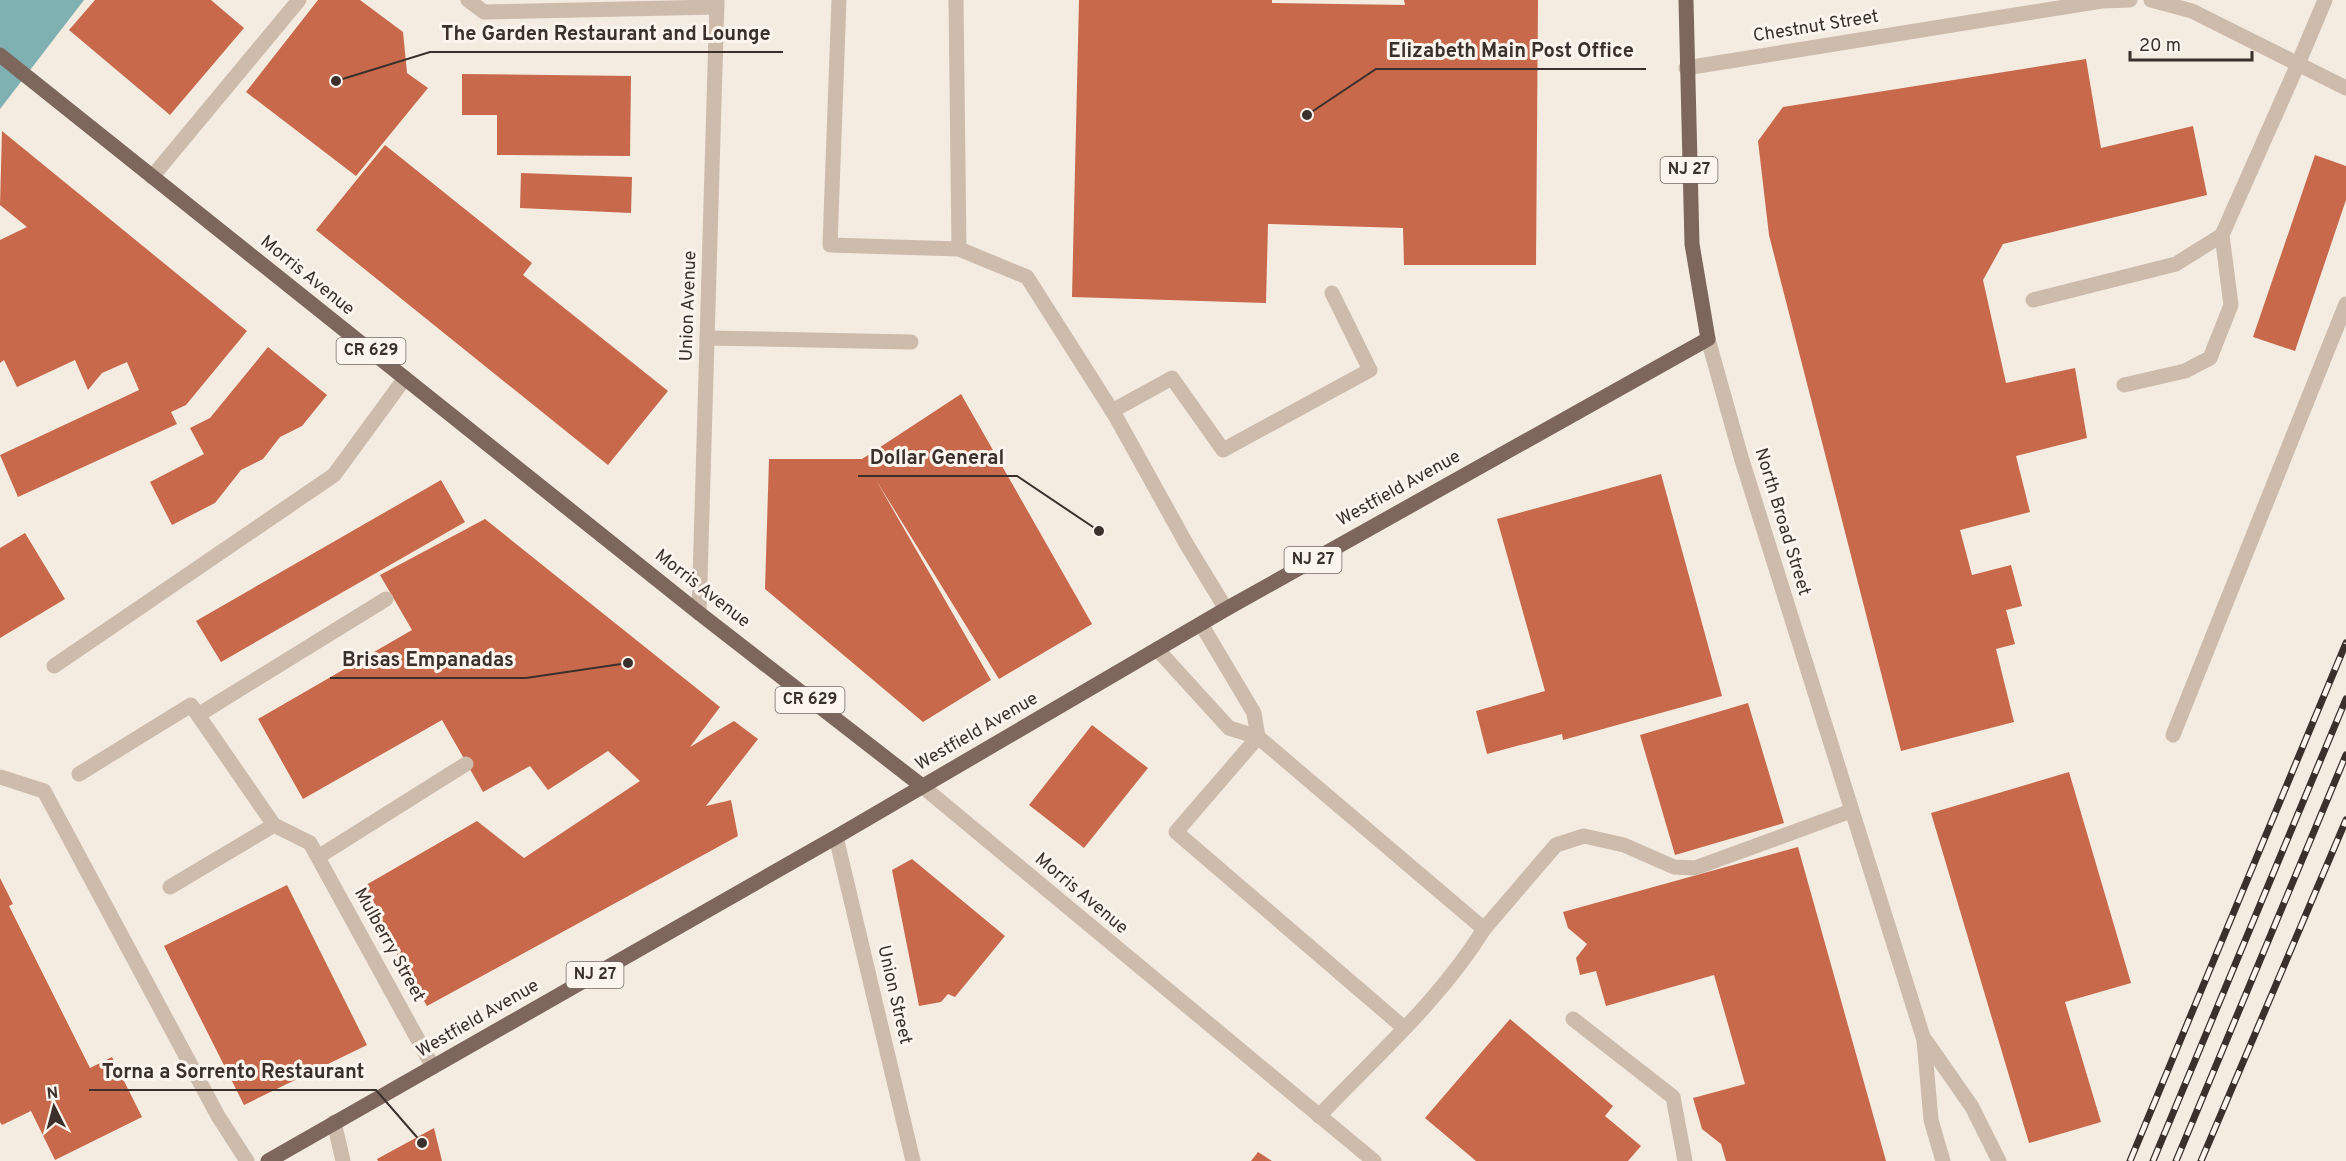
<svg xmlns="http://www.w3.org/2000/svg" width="2346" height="1161" viewBox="0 0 2346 1161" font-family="Overpass,sans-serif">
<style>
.water{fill:#7fb0b2}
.building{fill:#c8694b}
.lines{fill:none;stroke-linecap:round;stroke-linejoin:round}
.service{stroke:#cdbbac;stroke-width:15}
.minor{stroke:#cdbbac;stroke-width:15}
.tertiary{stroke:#cdbbac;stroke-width:15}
.primary{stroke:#7d675c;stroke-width:15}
.rail-casing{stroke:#3b302b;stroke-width:7}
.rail{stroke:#fbf5ee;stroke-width:4.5;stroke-dasharray:14;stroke-linecap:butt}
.labels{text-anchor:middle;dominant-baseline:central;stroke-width:6;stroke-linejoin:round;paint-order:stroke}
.shield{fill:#fbf5ee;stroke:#756b66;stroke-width:1.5}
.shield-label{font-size:16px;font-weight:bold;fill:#3b302b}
.street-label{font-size:18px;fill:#3b302b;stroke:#fbf5ee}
.leader{fill:none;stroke:#3b302b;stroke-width:2}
.callout-dot{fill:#3b302b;stroke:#fbf5ee;stroke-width:2}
.callout-label{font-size:20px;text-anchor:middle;font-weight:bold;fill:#3b302b;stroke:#fbf5ee;stroke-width:6;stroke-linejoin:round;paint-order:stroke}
</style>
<rect width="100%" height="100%" fill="#f4ebe1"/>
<path class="water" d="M0 0H84L0 109Z"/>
<path class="building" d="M95 0H211L244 28 170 115 69 30Z
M318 0H360L403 32 407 73 428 88 356 176 246 92Z
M1079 0H1272V3L1405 5 1404 0H1538L1536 265H1404L1403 228 1268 224 1266 303 1072 297Z
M2086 59 2101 148 2193 126 2207 195 2003 244 1983 280 2006 383 2075 368 2087 438 2016 456 2030 512 1960 530 1972 575 2011 565 2022 606 2006 610 2015 644 1996 649 2014 722 1901 751 1769 235 1758 141 1783 107Z
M462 74 631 76 630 156 497 155V115H462Z
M2 131 247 331 186 405 171 412 177 424 18 497 0 455 139 390 127 362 102 373 88 390 75 360 17 387 4 360 0 363V240L27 227 0 205Z
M385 145 532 263 523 275 668 391 608 465 316 230Z
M2315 155 2346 166V200L2295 351 2253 337Z
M521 173 632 177 631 213 520 208Z
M268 347 327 395 302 426 280 437 263 459 241 470 215 503 172 525 150 482 204 454 190 428 210 418Z
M961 394 1092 624 999 679 876 480 991 680 923 722 765 589 769 459H862Z
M1661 474 1722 696 1563 740 1562 734 1487 754 1476 711 1545 691 1497 519Z
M441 480 465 522 221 662 196 621Z
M485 519 720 707 690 747 734 721 758 739 706 806 731 800 738 836 427 1006 359 889 477 821 524 858 640 781 608 751 548 790 530 766 483 792 442 720 303 799 258 719 412 630 380 575Z
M25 533 65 599 0 638V548Z
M1748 703 1784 823 1675 855 1640 735Z
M1092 725 1148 768 1084 848 1029 805Z
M2069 772 2131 983 2065 1002 2101 1122 2029 1143 1931 813Z
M1798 847 1886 1161H1726L1721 1144 1702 1129 1693 1098 1745 1084 1714 975 1606 1006 1596 971 1580 975 1576 958 1587 944 1568 928 1563 912Z
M912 859 1005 936 955 997 948 994 941 1002 919 1006 892 870Z
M0 878 13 904 9 906 90 1068 112 1057 142 1117 55 1160 31 1111 2 1125 0 1122Z
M287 885 367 1045 244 1105 164 946Z
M1510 1019 1613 1106 1605 1116 1641 1146 1628 1161H1476L1425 1118Z
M434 1128 442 1161H378L377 1159Z
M1258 1152 1272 1161H1251Z"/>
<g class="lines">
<path class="service" d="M468 0 484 12 717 7
M839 0 830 245 959 249 1027 277 1116 417 1187 545 1226 609
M956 0 959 249
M152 177 299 0
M2033 300 2176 264 2222 235 2298 64
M707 338 911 342
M2124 385 2185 371 2210 358 2231 305 2222 235
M1112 411 1172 378 1223 450 1370 370 1332 293
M1157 649 1229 728 1258 737 1254 713 1201 624
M54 666 334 475 405 378
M198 715 386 599
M2173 735 2346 304
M79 774 191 705 274 825 310 843
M0 777 44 791 218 1116 247 1161
M318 857 466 764
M170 887 274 825
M1484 929 1556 845 1584 836 1624 845 1674 867 1695 868 1851 811
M1573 1019 1673 1097 1685 1161
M1319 1116C1376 1056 1441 999 1484 929L1258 737 1176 832 1403 1027"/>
<path class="minor" d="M2151 0 2192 11 2346 88
M2298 64 2325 0
M1686 68 2102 1 2130 0
M699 613 717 0
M922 786 1374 1161
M836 837 913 1161
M310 843 433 1067
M334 1122 343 1161"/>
<path class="tertiary" d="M1708 339 1741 457 1924 1040 1931 1120 1943 1161
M1926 1041 1972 1107 1999 1161"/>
<path class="primary" d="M0 55 699 613 922 786
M268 1161 836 837 1226 609 1708 339 1692 244 1686 0"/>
<g class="rail-casing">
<path id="rail" d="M2130 1161 2346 643
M2153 1161 2346 699
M2176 1161 2346 755
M2201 1161 2346 820"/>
</g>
<use href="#rail" class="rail"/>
</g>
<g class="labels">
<g class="shield">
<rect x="1660.5" y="157" width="57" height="26" rx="4.5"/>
<rect x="336.5" y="338" width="69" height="26" rx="4.5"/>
<rect x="1284.5" y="547" width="57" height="26" rx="4.5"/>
<rect x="775.5" y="687" width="69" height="26" rx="4.5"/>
<rect x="566.5" y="962" width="57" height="26" rx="4.5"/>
</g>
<g class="shield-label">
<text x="1689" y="170">NJ 27</text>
<text x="371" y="351">CR 629</text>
<text x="1313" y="560">NJ 27</text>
<text x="810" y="700">CR 629</text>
<text x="595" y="975">NJ 27</text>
</g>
<g class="street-label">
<text transform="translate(1816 27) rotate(-9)">Chestnut Street</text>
<text transform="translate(307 276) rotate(39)">Morris Avenue</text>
<text transform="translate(689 306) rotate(-88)">Union Avenue</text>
<text transform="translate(1399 489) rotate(-29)">Westfield Avenue</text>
<text transform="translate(1782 522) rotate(73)">North Broad Street</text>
<text transform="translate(702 589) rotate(38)">Morris Avenue</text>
<text transform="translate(977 732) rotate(-30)">Westfield Avenue</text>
<text transform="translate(1081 894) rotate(40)">Morris Avenue</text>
<text transform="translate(389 945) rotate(61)">Mulberry Street</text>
<text transform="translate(894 995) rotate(77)">Union Street</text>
<text transform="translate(478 1019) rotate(-30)">Westfield Avenue</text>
</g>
</g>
<path class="leader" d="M336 81L430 52H783M1307 115L1376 69H1646M1099 531L1017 476H858M628 663L526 678H330M422 1143L376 1090H89"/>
<g class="callout-dot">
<circle cx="336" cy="81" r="6"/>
<circle cx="1307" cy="115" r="6"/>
<circle cx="1099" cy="531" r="6"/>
<circle cx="628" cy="663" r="6"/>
<circle cx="422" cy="1143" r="6"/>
</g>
<g class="callout-label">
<text x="606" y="40">The Garden Restaurant and Lounge</text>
<text x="1511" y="57">Elizabeth Main Post Office</text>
<text x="937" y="464">Dollar General</text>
<text x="428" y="666">Brisas Empanadas</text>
<text x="233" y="1078">Torna a Sorrento Restaurant</text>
</g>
<g transform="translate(54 1107) rotate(354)" stroke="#fbf5ee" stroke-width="4.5" paint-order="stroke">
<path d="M0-4.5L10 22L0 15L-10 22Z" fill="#3b302b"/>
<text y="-9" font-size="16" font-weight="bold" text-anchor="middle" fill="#3b302b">N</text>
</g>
<path d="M2130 51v9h122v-9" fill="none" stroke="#3b302b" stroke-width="3"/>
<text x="2139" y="51" font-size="18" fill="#3b302b" stroke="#fbf5ee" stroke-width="4.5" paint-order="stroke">20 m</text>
</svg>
